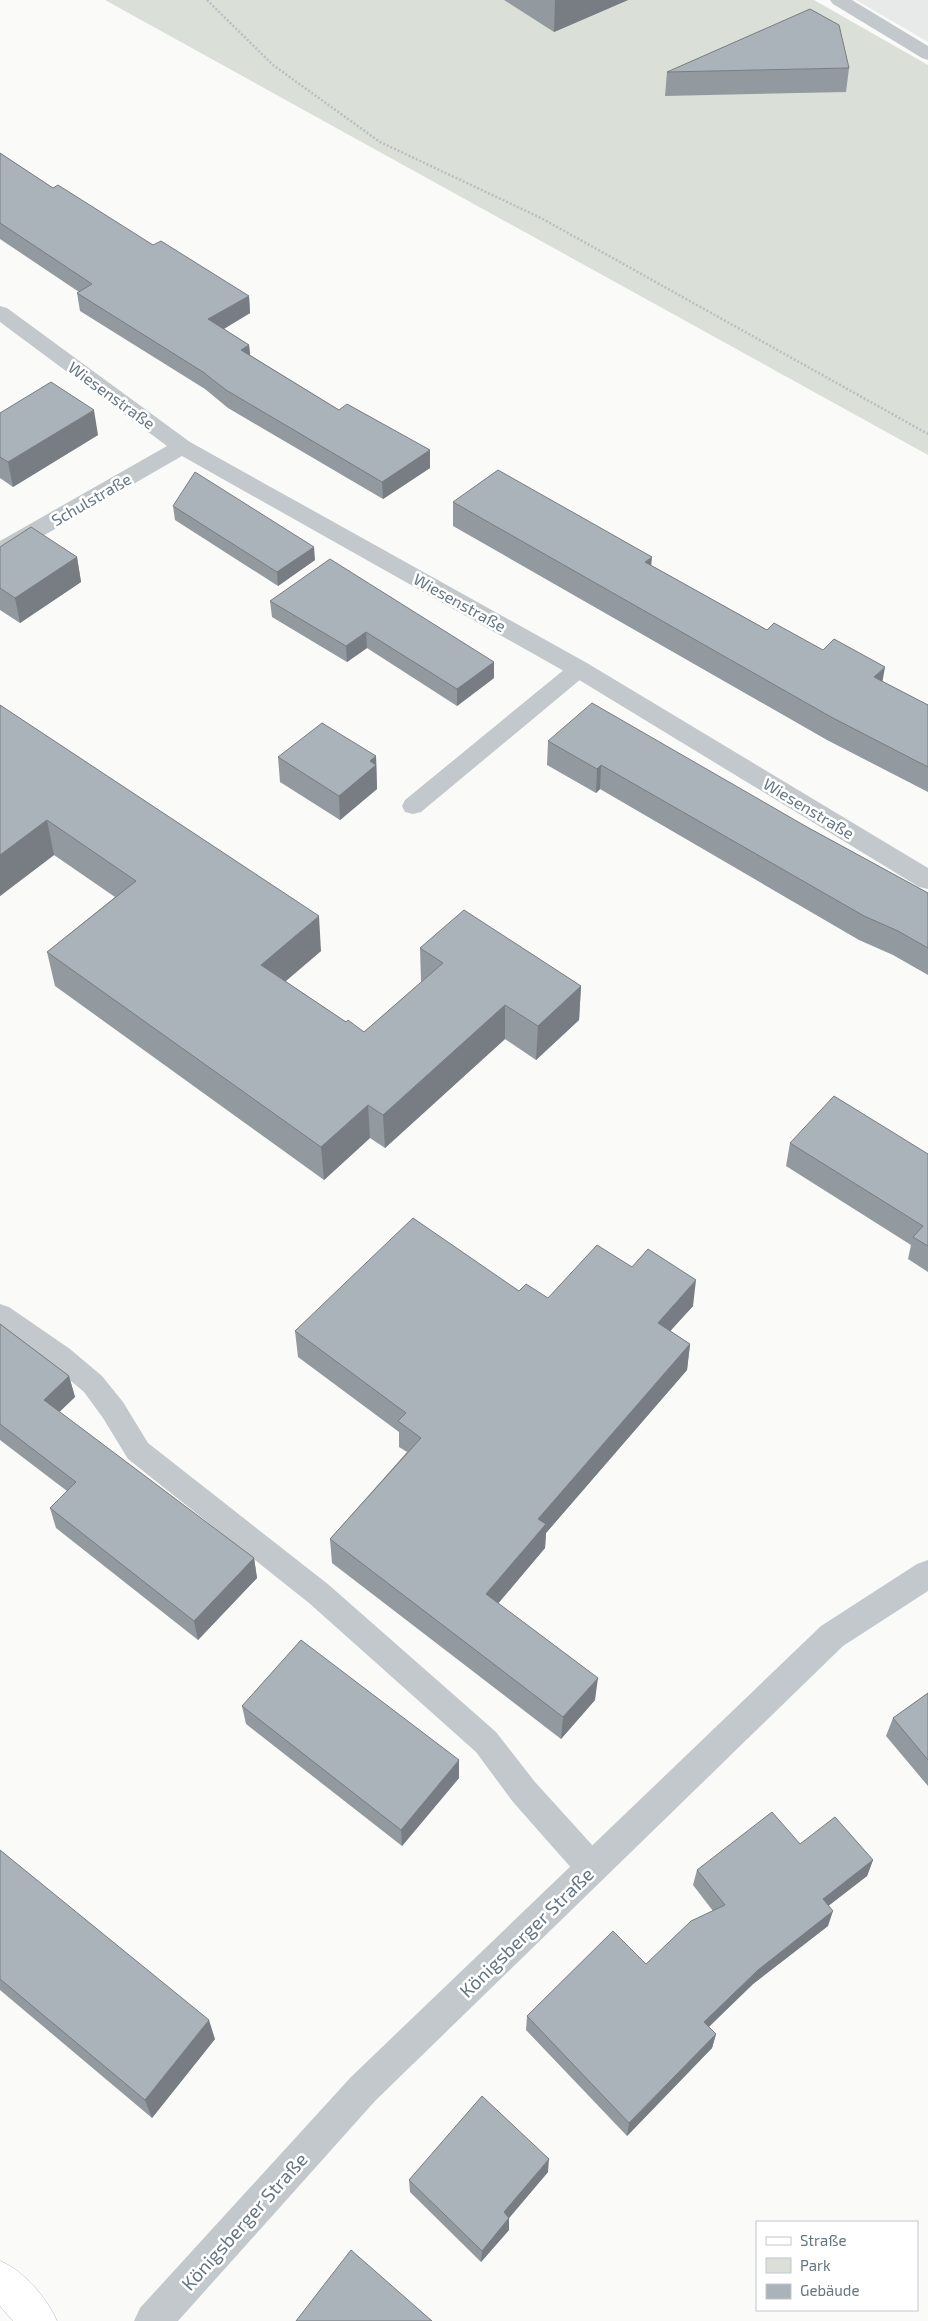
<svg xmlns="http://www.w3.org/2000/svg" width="928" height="2321" viewBox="0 0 928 2321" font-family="'Exo 2',sans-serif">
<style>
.built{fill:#e8e9e9}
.green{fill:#dadfd7}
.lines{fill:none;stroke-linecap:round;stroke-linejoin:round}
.secondary-casing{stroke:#b3babf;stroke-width:1}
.path{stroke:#bbbfc2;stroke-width:2.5;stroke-dasharray:2 2;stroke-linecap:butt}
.lane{fill:#c3c8cc;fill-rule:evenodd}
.street{fill:#c3c8cc;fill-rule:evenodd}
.secondary{fill:#fff;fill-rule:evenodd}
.wall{fill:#929a9f}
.shaded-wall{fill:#777d82}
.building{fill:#aab3b9;stroke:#777d82}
.labels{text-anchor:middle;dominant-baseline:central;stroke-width:5;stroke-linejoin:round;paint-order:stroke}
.street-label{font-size:16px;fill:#657683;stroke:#fff}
.near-street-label{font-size:19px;fill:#657683;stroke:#fff}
</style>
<rect width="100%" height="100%" fill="#fafaf8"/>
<path class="built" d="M856 0H928V42Z"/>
<path class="green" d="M105 0H814L928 65V455Z"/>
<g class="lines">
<g class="secondary-casing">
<path id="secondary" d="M0 2261C23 2270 47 2298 57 2321H13L0 2306Z"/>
</g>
<path class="path" d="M207 0 273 65 380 142 541 218 928 434"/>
<path class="lane" d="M579 662 587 664 590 669 587 674 421 812 413 814 405 812 402 806 405 800 571 664Z
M0 1304 9 1307 70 1349 102 1376 123 1402 148 1443 329 1585 496 1732 535 1782 603 1857 607 1868 603 1879 592 1883 581 1879 513 1802 476 1752 309 1603 128 1459 103 1418 84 1392 52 1365 0 1329Z"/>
<path class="street" d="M830 0H852L928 46V60L922 58 833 4Z
M0 306 7 308 190 442 587 663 928 868V889L919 887 571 675 182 456 8 556 0 558V541L167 446 0 322Z
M928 1560V1591L843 1646 375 2101 178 2321H134L140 2308 351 2077 821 1626 917 1564Z"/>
<use href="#secondary" class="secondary"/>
</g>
<path class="wall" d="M504 0H628L554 32Z
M849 68 846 92 665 96 667 72Z
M0 153 53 188 153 245 249 296 250 313 224 329 249 345 250 355 339 410 430 450V468L383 499 228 408 205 389 80 311 77 293 79 292 0 239Z
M0 413 98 435 13 487 0 478Z
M453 502 652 566 767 630 882 682 928 705V792L827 740 453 526Z
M173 506 315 560 278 586 175 520Z
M0 547 77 557 81 582 20 623 0 610Z
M270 601 494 662V678L457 706 367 648 347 662 272 617Z
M0 705 321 951 285 981 346 1022 364 1032 421 982 420 948 581 986 579 1020 536 1060 505 1039 385 1148 370 1138 324 1180 55 986 47 952 115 897 54 855 0 896Z
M548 741 807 827 928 893V975L893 955 859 940 600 789 596 793 547 765Z
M376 756 377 789 340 820 280 782 278 757Z
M790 1143 928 1154V1272L908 1259 911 1245 786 1166Z
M519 1291 548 1298 693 1306 670 1331 690 1344 687 1370 546 1533 545 1548 498 1603 595 1700 561 1739 332 1563 330 1539 407 1452 399 1447V1432L298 1357 295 1331Z
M0 1324 69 1376 75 1397 59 1412 254 1558 257 1578 198 1640 56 1528 50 1508 67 1491 0 1440Z
M928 1693V1786L886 1736 893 1718Z
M242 1706 459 1778 402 1846 246 1724Z
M800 1844 873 1860 867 1876 829 1905 828 1926 753 1984 709 2027 716 2034 712 2048 627 2136 526 2030 527 2016 646 1964 713 1911 693 1885 697 1870Z
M0 1850 215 2039 152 2118 0 1990Z
M548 2172 509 2218V2230L481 2262 410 2192 409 2180Z"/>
<path class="shaded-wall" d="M555 0H628L554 32Z
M249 296 250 313 210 337 208 319Z
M249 345 251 363 241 350Z
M94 410 98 435 13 487 8 462Z
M430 450V468L383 499 382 482Z
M314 547 315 560 278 586 277 572Z
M77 557 81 582 20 623 15 598Z
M652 557 650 580 645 562Z
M366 632 367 648 347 662 346 646Z
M494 662V678L457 706V689Z
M885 667 881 690 874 677Z
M376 756 377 789 340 820 339 796 370 761Z
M601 765 600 789 596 793 597 769Z
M47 820 54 855 0 896V855Z
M319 916 321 951 265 999 261 965Z
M581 986 579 1020 536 1060 538 1026Z
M505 1005V1039L385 1148 383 1115Z
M368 1105 370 1138 324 1180 321 1147Z
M696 1280 693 1306 654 1349 658 1323Z
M690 1344 687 1370 546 1533 545 1548 486 1618V1594L538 1519Z
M69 1376 75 1397 50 1421 44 1400Z
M254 1558 257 1578 198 1640 194 1621Z
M598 1678 595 1700 561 1739 563 1717Z
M459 1760V1778L402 1846 401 1830Z
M873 1860 867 1876 818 1914 823 1899Z
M833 1911 828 1926 753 1984 700 2035 704 2022 758 1970Z
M209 2020 215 2039 152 2118 145 2100Z
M716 2034 712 2048 627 2136 629 2123Z
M549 2159 548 2172 504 2224V2212Z
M509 2218V2230L481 2262 482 2251Z"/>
<path class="building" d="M810 9 839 25 849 68 667 72Z
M0 153 53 188 58 185 153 245 161 241 249 296 208 319 249 345 241 350 339 410 347 404 430 450 382 482 226 390 203 372 77 293 92 284 0 223Z
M51 382 94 410 8 462 0 457V413Z
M498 470 652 557 645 562 767 630 774 623 823 650 834 639 885 667 874 677 928 705V767L831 717 453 502Z
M195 472 314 547 277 572 173 506Z
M31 527 77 557 15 598 0 588V547Z
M330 559 494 662 457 689 366 632 346 646 270 601Z
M592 703 807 827 928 893V948L898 931 864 916 601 765 597 769 548 741Z
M0 705 319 916 261 965 346 1022 348 1020 364 1032 443 963 420 948 464 910 581 986 538 1026 505 1005 383 1115 368 1105 321 1147 47 952 136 881 47 820 0 855Z
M322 723 376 756 370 761 376 765 339 796 278 757Z
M834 1096 928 1154V1246L913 1237 923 1226 790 1143Z
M413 1218 519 1291 526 1284 548 1298 597 1245 632 1267 648 1249 696 1280 658 1323 690 1344 538 1519 546 1524 486 1594 598 1678 563 1717 330 1539 421 1438 398 1421 406 1413 295 1331Z
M0 1324 69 1376 44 1400 254 1558 194 1621 50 1508 76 1482 0 1424Z
M301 1640 459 1760 401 1830 242 1706Z
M928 1693V1760L893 1718Z
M772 1812 800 1844 835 1817 873 1860 823 1899 833 1911 758 1970 704 2022 716 2034 629 2123 527 2016 613 1931 646 1964 691 1921 725 1905 697 1870Z
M0 1850 209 2020 145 2100 0 1979Z
M482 2096 549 2159 504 2212 509 2218 482 2251 409 2180Z
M351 2250 432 2321H296Z"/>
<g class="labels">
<g class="street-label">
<text transform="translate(112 395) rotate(36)">Wiesenstraße</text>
<text transform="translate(91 499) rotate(-30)">Schulstraße</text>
<text transform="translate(460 602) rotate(29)">Wiesenstraße</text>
<text transform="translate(809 808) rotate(31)">Wiesenstraße</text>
</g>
<g class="near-street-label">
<text transform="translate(526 1932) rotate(-44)">Königsberger Straße</text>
<text transform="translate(244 2221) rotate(-48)">Königsberger Straße</text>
</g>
</g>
<rect x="756" y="2221" width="162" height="90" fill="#ffffff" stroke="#c1c8cd"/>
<rect x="766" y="2237" width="25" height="8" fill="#ffffff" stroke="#c1c8cd"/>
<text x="800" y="2246" font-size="15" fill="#657683">Straße</text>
<rect x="766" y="2258" width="25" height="15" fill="#dadfd7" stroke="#c1c8cd"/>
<text x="800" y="2271" font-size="15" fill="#657683">Park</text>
<rect x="766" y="2284" width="25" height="15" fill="#aab3b9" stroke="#c1c8cd"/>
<text x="800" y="2296" font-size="15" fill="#657683">Gebäude</text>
</svg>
